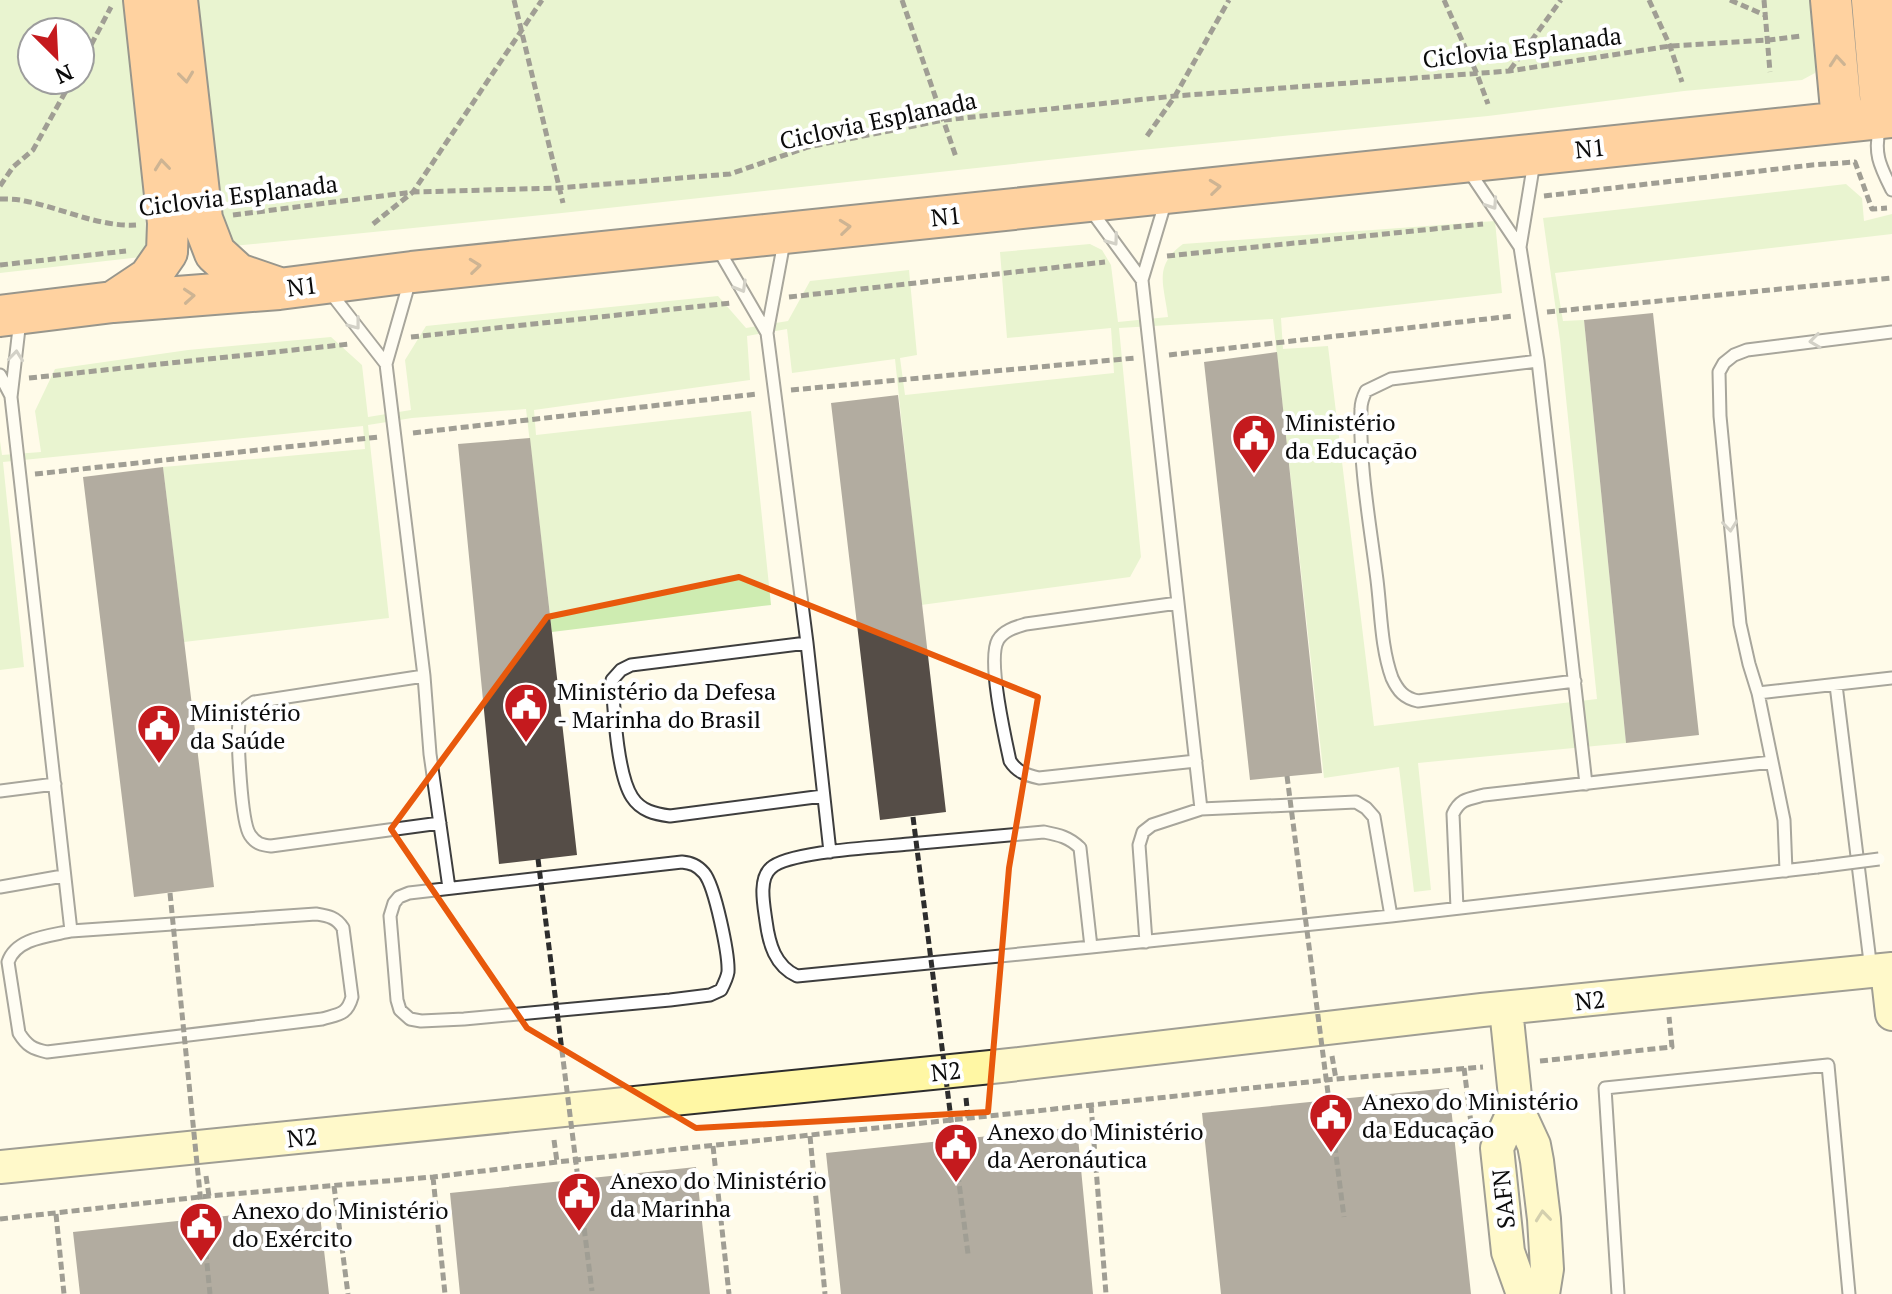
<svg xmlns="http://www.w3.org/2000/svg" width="1892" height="1294" viewBox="0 0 1892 1294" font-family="'PT Serif',serif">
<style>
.green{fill:#ceecb1;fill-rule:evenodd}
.building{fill:#554d47}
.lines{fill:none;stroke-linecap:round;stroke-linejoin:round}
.lane-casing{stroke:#3e3e3e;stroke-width:15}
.secondary-casing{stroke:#2d2d2d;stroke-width:36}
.highway-casing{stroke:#1c1c1c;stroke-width:44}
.path{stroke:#2d2d2d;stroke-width:5;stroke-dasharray:8 4;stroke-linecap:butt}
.lane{stroke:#fff;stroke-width:11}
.secondary{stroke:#fff7a4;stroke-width:32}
.highway{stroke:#ffa047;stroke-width:40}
.lane-bridge-casing{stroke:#3e3e3e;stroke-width:15;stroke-linecap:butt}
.path-bridge{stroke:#2d2d2d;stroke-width:5;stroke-dasharray:8 4;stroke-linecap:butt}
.lane-bridge{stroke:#fff;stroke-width:11}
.oneway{stroke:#915d2c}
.oneway2{stroke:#9d9d9d}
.oneway3{stroke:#9d9967}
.marked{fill:none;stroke:#e8590c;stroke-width:6;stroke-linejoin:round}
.labels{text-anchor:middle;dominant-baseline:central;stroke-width:8;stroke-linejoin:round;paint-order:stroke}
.street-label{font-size:24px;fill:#0b0b0b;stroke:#fff}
.poi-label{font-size:24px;fill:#0b0b0b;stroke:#fff;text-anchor:start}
</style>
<rect width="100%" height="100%" fill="#fffbe9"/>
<path class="green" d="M0 0H131L143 129 146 242 145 251 141 257 0 273ZM32 32H80V80H32Z
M188 0H1816L1818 65 1815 73 1802 80 1684 91 1488 116 1141 150 562 213 233 246 226 244Z
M1846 184 1862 198 1864 221 1892 214V234L1555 273 1563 321 1584 320 1626 743 1418 763 1431 890 1414 892 1399 767 1324 778 1273 319 1119 328 1141 557 1130 577 921 605 895 359 792 373 787 329 747 336 750 380 534 410 536 435 751 411 771 605 552 632 526 409 412 418 368 425 389 618 184 642 163 467 365 449 363 426 3 462 24 667 0 670V441L2 455 41 452 35 411 55 369 188 350 331 337 362 365 368 417 411 410 405 360 426 326 718 296 746 328 788 321 810 281 909 270 917 355 900 358 905 395 1114 373 1111 328 1007 338 1000 252 1090 244 1102 250 1111 265 1118 322 1168 317C1164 284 1153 266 1183 244L1495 221 1502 293 1281 318 1283 349 1328 346 1374 726 1597 699 1560 340 1543 218Z"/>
<path class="building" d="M1653 313 1699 735 1626 743 1584 320Z
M1277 352 1322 773 1250 780 1204 362Z
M898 395 946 812 880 820 831 403Z
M530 438 577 855 499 864 458 444Z
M163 467 214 887 134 897 83 477Z
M1449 1088 1471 1294H1221L1202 1113Z
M1077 1127 1093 1294H841L826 1153Z
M696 1167 710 1294H460L450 1193Z
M319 1206 329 1294H80L73 1232Z"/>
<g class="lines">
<g class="lane-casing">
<path id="lane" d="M1880 126C1873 153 1880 166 1892 190
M1534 162 1520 247 1538 361 1586 784
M1469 171 1520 247
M1166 200 1142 280 1201 809
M1090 209 1142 280
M784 242 767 333 807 643 830 852
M717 247 767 333
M410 280 386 364 424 676 430 754 449 888
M330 292 386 364
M20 320 11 397 71 931
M1538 361 1391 379 1366 391C1363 397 1361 402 1361 409 1359 466 1370 524 1377 580 1381 612 1381 648 1392 678 1398 691 1404 698 1418 701L1575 681
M0 375 11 396
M1178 603 1026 624C1016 627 1004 630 998 640 987 659 1005 738 1010 761 1017 772 1026 775 1039 778L1196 761
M807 643 631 665 621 670 612 680C614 709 617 774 632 797 641 811 655 814 670 816L823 796
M424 676 254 702C246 707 241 712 239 722 237 739 241 822 250 835 256 844 262 845 271 846L440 823
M1836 685 1871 970
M1758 693 1892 678
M0 791 55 784
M1044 832C1059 835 1069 837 1080 848L1091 947 797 976C775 966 769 944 766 921 764 906 758 879 771 868 789 851 882 847 909 844 954 840 999 836 1044 832Z
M682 862C691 863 697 865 704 873 715 886 729 955 728 972 727 978 724 984 721 990L710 995 670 1000 464 1019 421 1021 410 1019 400 1010 397 1000 390 916 394 903 399 897 409 893Z
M1786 871 1784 820 1758 693 1749 664 1740 624 1720 416 1719 372 1724 363 1734 355 1747 350 1892 332
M0 887 63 876
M1457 908 1453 814C1460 799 1468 799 1484 795L1772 762
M316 914C328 916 336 917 343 928L352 997C347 1015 339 1014 322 1019L47 1052C33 1049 27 1046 19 1033L8 962C16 938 49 936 71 931Z
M1146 942 1139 845 1143 832 1152 825 1201 809 1356 802 1366 808 1374 817 1391 916
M1091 947 1391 916 1817 867
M1618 1294 1605 1088 1828 1065 1849 1294"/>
</g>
<g class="secondary-casing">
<path id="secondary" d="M1887 970 1892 1014
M1506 1009 1516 1106 1534 1145 1537 1161 1544 1219 1547 1269 1543 1294
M1516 1106 1497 1148 1508 1252 1523 1294
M0 1167 1001 1066 1482 1010 1892 969"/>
</g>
<g class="highway-casing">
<path id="highway" d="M177 0 202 219 215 253 238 274 276 287
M1831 0 1842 121
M1872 0 1882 118
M113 302 149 278 167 252 168 223 144 0
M0 316 113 302 279 289 412 272 1892 117"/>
</g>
<path class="path" d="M514 0 563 203
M902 0 956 157
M1444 0 1477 74 1488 104
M1649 0 1670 46 1682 82
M1730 0 1767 16
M1764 0 1770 72
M80 66 111 7
M1510 70 1561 0
M1147 136 1175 96 1229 0
M0 186 13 167 33 150 72 80
M1544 196 1812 165 1855 162 1872 209 1887 208
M0 199C8 199 17 199 25 201 62 208 98 227 136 225
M233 215 413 192 558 188 730 174 808 147 944 120 1175 96 1509 71 1670 46 1769 40 1801 36
M373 224 413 192 542 0
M1167 256 1483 224
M0 265 126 251
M789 297 1105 262
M1547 312 1892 278
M411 337 731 303
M1169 355 1513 316
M29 378 350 344
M791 390 1135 358
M413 433 757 394
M35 474 379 437
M1332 1056 1336 1079
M1540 1061 1672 1047 1669 1017
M1464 1068 1472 1131
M966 1098 968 1118
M1091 1105 1106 1294
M810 1136 825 1294
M554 1140 557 1162
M713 1146 729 1294
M206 1176 209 1196
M433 1177 445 1294
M334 1186 348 1294
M56 1214 64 1294
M0 1219 209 1196 433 1177 557 1162 1336 1079 1483 1067"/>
<use href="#lane" class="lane"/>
<use href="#secondary" class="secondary"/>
<use href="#highway" class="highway"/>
<g class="lane-bridge-casing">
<path id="lane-bridge" d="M1817 867 1879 859"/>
</g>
<path class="path-bridge" d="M1287 776 1344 1217
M913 817 968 1254
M538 859 592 1291
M170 893 210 1294"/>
<use href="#lane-bridge" class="lane-bridge"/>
</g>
<defs><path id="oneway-chevron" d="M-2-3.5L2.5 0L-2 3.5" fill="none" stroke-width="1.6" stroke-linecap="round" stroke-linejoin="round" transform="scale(2)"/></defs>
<g class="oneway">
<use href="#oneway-chevron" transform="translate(1837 61) rotate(-95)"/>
<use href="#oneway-chevron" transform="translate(186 77) rotate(83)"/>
<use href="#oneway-chevron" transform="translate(162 165) rotate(-96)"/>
<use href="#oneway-chevron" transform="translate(1215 187) rotate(-6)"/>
<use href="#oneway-chevron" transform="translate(845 227) rotate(-6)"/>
<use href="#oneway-chevron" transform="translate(475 266) rotate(-6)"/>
<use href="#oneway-chevron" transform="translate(189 296) rotate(-4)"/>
</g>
<g class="oneway2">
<use href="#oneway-chevron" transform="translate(1492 204) rotate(56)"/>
<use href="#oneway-chevron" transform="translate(1113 240) rotate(54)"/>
<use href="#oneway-chevron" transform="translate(741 287) rotate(60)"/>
<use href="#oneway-chevron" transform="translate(355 324) rotate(52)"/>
<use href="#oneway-chevron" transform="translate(1815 341) rotate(173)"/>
<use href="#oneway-chevron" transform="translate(16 356) rotate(-84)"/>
<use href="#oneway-chevron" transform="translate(1730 526) rotate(84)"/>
</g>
<use class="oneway3" href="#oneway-chevron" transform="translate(1543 1216) rotate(-96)"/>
<path d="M0 0H1892V1294H0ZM739 577 1038 697 1009 868 988 1112 696 1128 527 1028 391 829 547 617Z" fill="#fffbe9" fill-opacity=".55" fill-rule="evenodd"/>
<path class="marked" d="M739 577 1038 697 1009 868 988 1112 696 1128 527 1028 391 829 547 617Z"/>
<defs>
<g id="civic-pin" transform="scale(2.3)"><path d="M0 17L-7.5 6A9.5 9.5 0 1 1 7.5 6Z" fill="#c51a1e" stroke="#fff"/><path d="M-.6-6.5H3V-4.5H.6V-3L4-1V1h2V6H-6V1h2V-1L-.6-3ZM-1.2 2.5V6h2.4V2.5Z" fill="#fff"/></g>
</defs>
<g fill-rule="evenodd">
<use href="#civic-pin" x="1254" y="436"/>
<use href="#civic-pin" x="526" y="705"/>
<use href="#civic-pin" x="159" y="726"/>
<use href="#civic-pin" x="1331" y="1115"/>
<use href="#civic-pin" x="956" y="1145"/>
<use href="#civic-pin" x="579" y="1194"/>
<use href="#civic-pin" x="201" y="1224"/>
</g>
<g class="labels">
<g class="street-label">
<text transform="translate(1522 47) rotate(-7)">Ciclovia Esplanada</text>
<text transform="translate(878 120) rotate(-12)">Ciclovia Esplanada</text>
<text transform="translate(1590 148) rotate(-6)">N1</text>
<text transform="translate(238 195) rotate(-7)">Ciclovia Esplanada</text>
<text transform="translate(946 216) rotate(-6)">N1</text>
<text transform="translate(302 286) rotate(-7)">N1</text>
<text transform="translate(1590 1000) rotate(-6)">N2</text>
<text transform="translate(946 1071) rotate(-6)">N2</text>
<text transform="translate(302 1137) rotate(-6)">N2</text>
<text transform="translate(1503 1199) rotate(-96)">SAFN</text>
</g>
<g class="poi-label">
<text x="1285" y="422">Ministério<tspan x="1285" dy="28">da Educação</tspan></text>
<text x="557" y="691">Ministério da Defesa<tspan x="557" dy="28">- Marinha do Brasil</tspan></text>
<text x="190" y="712">Ministério<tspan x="190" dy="28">da Saúde</tspan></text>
<text x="1362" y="1101">Anexo do Ministério<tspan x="1362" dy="28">da Educação</tspan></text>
<text x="987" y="1131">Anexo do Ministério<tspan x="987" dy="28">da Aeronáutica</tspan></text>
<text x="610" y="1180">Anexo do Ministério<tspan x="610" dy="28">da Marinha</tspan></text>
<text x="232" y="1210">Anexo do Ministério<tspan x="232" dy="28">do Exército</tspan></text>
</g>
</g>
<g transform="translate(56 56) rotate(156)"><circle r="38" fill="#ffffff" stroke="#9d9d9d" stroke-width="2"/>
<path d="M0-6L14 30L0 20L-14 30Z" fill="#c51a1e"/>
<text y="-12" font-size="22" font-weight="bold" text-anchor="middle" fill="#0b0b0b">N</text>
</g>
</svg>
